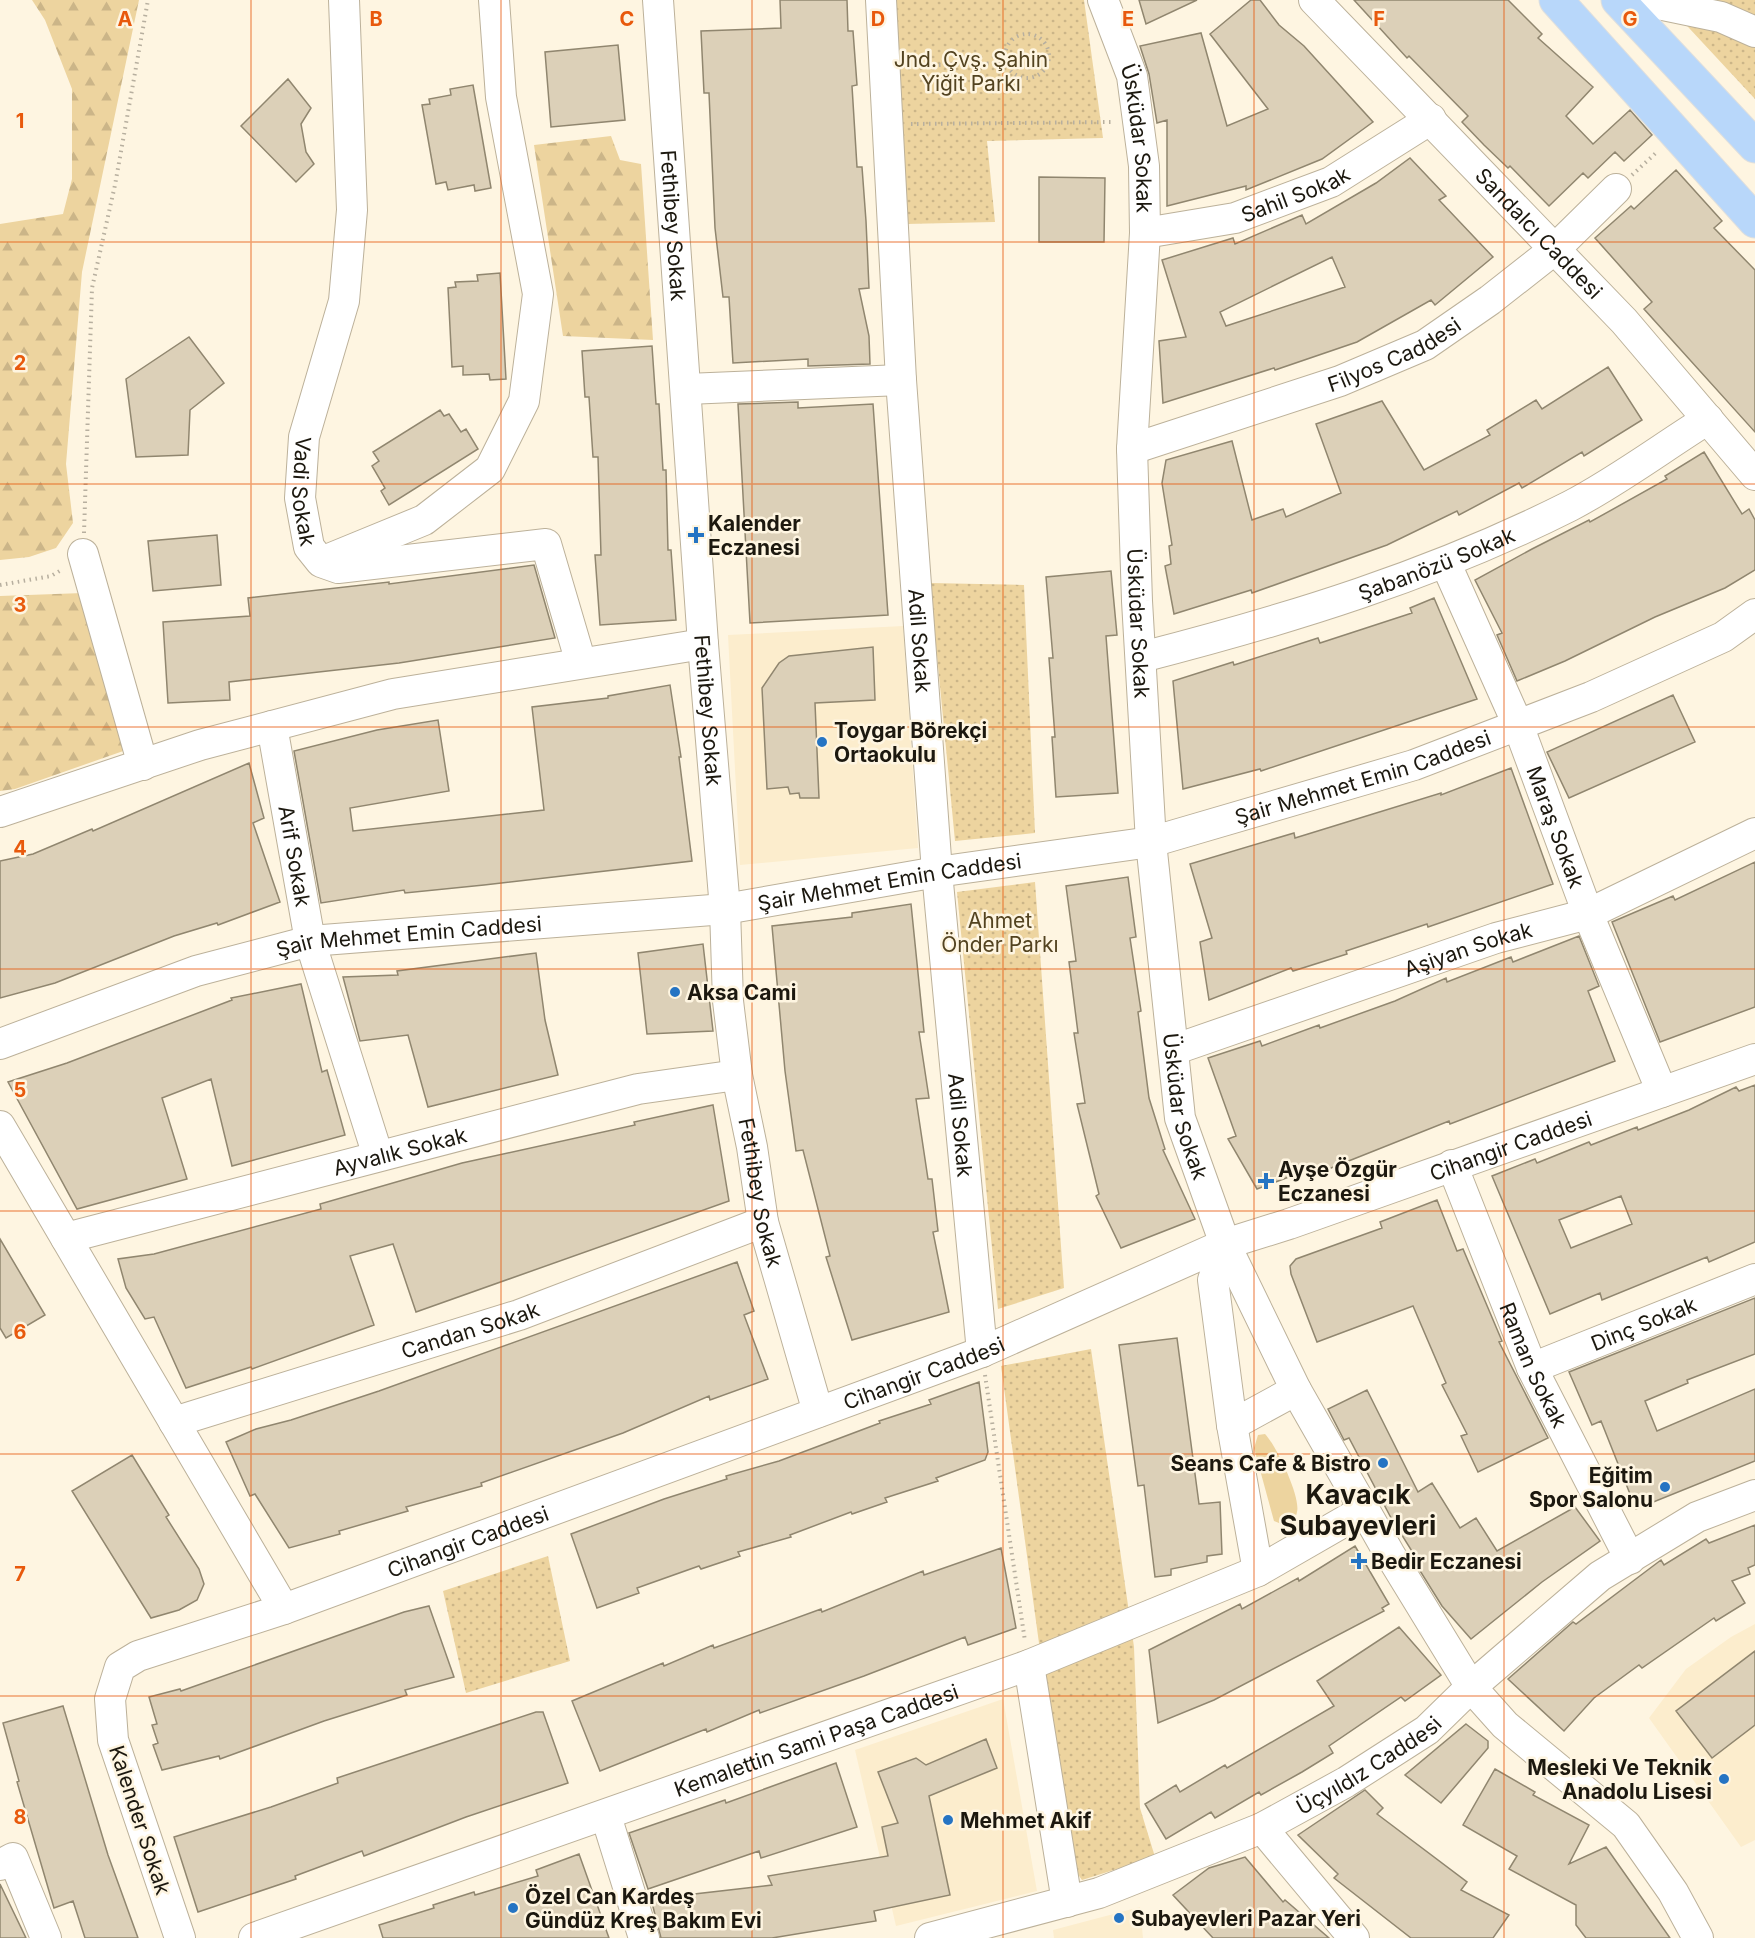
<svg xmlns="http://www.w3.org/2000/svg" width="1755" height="1938" viewBox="0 0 1755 1938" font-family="Inter,sans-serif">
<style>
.built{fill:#fcedcd}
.grass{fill:#edd49f}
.forest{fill:url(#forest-firs)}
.park{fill:url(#park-dots)}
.building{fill:#dcd0b8;stroke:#90866f;stroke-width:1.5;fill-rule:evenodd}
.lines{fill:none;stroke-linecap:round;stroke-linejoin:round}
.minor-casing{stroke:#bcb19a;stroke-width:32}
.highway-casing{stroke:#dfdfdd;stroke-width:35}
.path{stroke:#b7af9f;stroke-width:4;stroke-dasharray:1.5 4.5;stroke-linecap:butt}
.minor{stroke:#fff;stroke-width:30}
.highway{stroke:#b8d7fa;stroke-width:33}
.grid{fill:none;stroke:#e8590c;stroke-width:1.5;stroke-opacity:0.55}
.poi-dot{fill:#2574c3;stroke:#fef5e1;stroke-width:2}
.labels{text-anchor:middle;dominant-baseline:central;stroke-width:5;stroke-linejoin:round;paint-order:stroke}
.park-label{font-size:21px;fill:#534320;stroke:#fef5e1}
.street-label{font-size:21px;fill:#1c180f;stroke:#fef5e1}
.poi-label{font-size:21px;font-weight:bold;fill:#1c180f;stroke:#fef5e1;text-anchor:start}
.district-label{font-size:27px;font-weight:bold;fill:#1c180f;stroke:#fef5e1}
.grid-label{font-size:20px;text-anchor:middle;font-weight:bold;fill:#e8590c;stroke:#fef5e1;stroke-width:5;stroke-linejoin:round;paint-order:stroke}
</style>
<defs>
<pattern id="forest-firs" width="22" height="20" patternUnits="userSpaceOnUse" patternTransform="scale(1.5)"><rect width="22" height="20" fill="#edd49f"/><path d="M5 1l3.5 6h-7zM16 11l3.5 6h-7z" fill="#cbb588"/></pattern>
<pattern id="park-dots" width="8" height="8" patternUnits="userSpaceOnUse" patternTransform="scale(1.5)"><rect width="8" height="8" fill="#edd49f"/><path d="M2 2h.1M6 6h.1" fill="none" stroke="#cbb588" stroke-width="1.8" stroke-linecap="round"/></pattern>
</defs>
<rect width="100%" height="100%" fill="#fef5e1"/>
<path class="built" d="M903 626 918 848 740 865 728 635Z
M1755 1624V1840L1741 1847 1649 1718 1686 1669 1731 1637Z
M1003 1699 1037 1891 896 1926 855 1750Z
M1140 1907 1143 1938H1054L1053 1930Z"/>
<path class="grass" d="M1265 1434C1276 1445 1301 1497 1297 1512 1296 1519 1290 1522 1284 1525L1274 1521 1254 1448 1258 1435Z"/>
<path class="forest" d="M32 0H139L82 272 66 464 73 523 56 548 29 557 0 560V224L63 214 72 179V89L45 20Z
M611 136 620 160 641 164 653 340 563 336 534 145Z
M83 593 129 749 15 789 0 791V596Z"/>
<path class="park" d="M896 0H1084L1103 138 987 141 995 222 906 224Z
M1663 0H1755V99Z
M930 583 1024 585 1035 833 955 841Z
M1035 882 1064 1288 998 1309 957 892Z
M1091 1349 1134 1647 1140 1808 1155 1857 1082 1880 1069 1862 1001 1366Z
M548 1556 570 1661 466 1693 443 1591Z"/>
<path class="building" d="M780 0H847L848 31H853L857 85 852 86 857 167H862L866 221 869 288 859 289 869 336 870 364 808 366V359L733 363 729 297H723L715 228 709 93H704L701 31 781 28Z
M1139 0H1197L1146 24Z
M1251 0H1260L1279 25 1304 46 1373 122 1322 159 1246 190V186L1167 206V120L1157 123 1149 74 1140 46 1201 33 1227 126 1268 109 1210 34Z
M1354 0H1508L1542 34 1538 38 1593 87 1566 116 1593 144 1630 110 1652 135 1624 161 1615 152 1588 178 1583 173 1549 206 1510 166 1508 168 1484 145 1462 122 1468 116 1409 56 1407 58Z
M618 45 625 120 551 127 545 52Z
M288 79 311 108 301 124 306 152 314 164 296 182 241 126Z
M473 85 491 188 475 191 474 185 448 190 446 182 436 184 422 105 430 104 429 99 451 95 450 89Z
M1410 158 1446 196 1439 200 1493 257 1435 305 1431 300 1357 342 1275 370 1274 368 1163 403 1159 341 1186 337 1162 260 1233 238 1235 244 1302 215 1306 224 1376 183ZM1332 257 1345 287 1226 326 1220 312Z
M1676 170 1722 221 1714 228 1755 270V432L1644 309 1652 302 1595 238 1631 206 1634 209Z
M1039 177 1105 178 1104 242H1039Z
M500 273 506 379 490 380 489 374 463 375V366L452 367 448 288 456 287 455 282 478 281 477 275Z
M189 337 224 383 190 410 188 455 136 457 126 379Z
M652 346 656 404H659L663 470H666L668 550H671L676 620 600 625 595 555H601L598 457H593L589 397H585L582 351Z
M1608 367 1642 420 1584 456 1582 452 1522 488 1519 483 1459 515 1457 511 1387 545 1252 593 1251 590 1174 614 1165 566 1171 564 1169 546 1172 545 1162 483 1166 460 1232 441 1252 520 1283 509 1286 517 1341 493 1316 424 1382 401 1424 470 1490 435 1487 430 1536 400 1542 409Z
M798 402V408L873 404 888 615 750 623 738 404Z
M440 410 444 416 449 414 461 432 466 429 478 449 389 505 381 491 385 488 372 466 379 461 373 452Z
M1704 452 1742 514 1749 509 1755 520V570L1725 588 1655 617 1565 661 1517 681 1497 635 1502 633 1475 580 1532 549 1589 520 1590 522 1667 479 1665 476Z
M217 535 221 585 153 591 148 541Z
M534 565 555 638 399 663 229 682 230 700 168 703 163 622 250 616 248 598 389 582V584Z
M1111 571 1117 635 1106 636 1118 793 1056 797 1052 737H1055L1049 658H1053L1046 577Z
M1434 598 1477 699 1261 771 1260 769 1183 789 1173 681 1233 662 1234 665 1318 638 1320 643 1412 613 1410 608Z
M873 647 875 700 815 703 819 798H800L799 793 790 794 788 787 767 789 762 688 779 663 789 656Z
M670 685 681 757H679L692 861 484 885 405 893 404 890 321 903 294 751 377 730 438 720 449 791 350 808 353 831 544 810 532 707 608 698V696Z
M1673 695 1695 742 1569 798 1547 752Z
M249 763 264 818 253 823 280 902 218 925 217 923 174 936 55 983 0 998V861L33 854 92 829 93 831Z
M1511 768 1553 884 1428 927 1427 924 1346 951 1347 954 1293 971 1291 968 1209 1000 1200 942 1212 938 1190 864 1294 833 1295 838 1441 793V795Z
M1755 862V1007L1660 1042 1612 922 1673 896 1675 900Z
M1128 877 1136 937 1130 938 1141 1011 1138 1012 1149 1098 1165 1149 1163 1150 1195 1219 1121 1248 1096 1196 1099 1194 1077 1104 1085 1103 1074 1033H1078L1069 962 1076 961 1066 886Z
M911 904 924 1032H919L929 1098 916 1099 928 1179H932L938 1231 933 1232 949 1312 852 1340 826 1257 830 1256 803 1150 796 1151 785 1071 772 926 852 917V913Z
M1579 936 1599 986 1588 991 1615 1061 1450 1124 1449 1121 1326 1170 1323 1164 1257 1189 1228 1139 1236 1136 1208 1058 1260 1041 1262 1046 1319 1025 1320 1028 1395 1001 1446 978 1447 982 1511 957 1513 962Z
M703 944 713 1031 647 1034 638 953Z
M536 953 545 1020 558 1075 428 1107 408 1035 360 1041 343 977 398 975 397 971Z
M301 984 322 1072 327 1070 345 1135 232 1166 211 1079 162 1098 187 1179 77 1209 8 1082 67 1063 232 1000 231 998Z
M1755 1085V1242L1709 1262 1707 1257 1602 1300 1600 1293 1550 1314 1492 1176 1535 1159 1537 1163 1589 1142 1591 1145 1637 1127 1638 1130 1689 1110 1736 1087 1739 1091ZM1621 1196 1632 1224 1571 1248 1559 1220Z
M713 1105 729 1201 416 1312 393 1244 350 1256 374 1325 252 1369 251 1367 186 1388 154 1317 145 1319 126 1288 118 1259 154 1254 321 1209 320 1204 462 1163 635 1125 634 1122Z
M1437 1200 1457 1251 1463 1249 1502 1341 1499 1342 1548 1438 1478 1472 1461 1436 1467 1434 1442 1385 1446 1383 1413 1306 1317 1342 1291 1274 1290 1266 1296 1259 1382 1228 1380 1222Z
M0 1239 45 1315 6 1338 0 1328Z
M737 1262 754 1311 744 1315 768 1379 710 1400 709 1396 623 1433 481 1483 482 1486 406 1507 408 1511 339 1531 340 1534 289 1548 255 1494 250 1496 226 1442 256 1429 291 1420 379 1391Z
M1755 1298V1354L1687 1380 1688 1383 1645 1401 1657 1431 1755 1389V1461L1636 1509 1601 1421 1592 1425 1569 1372Z
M1177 1338 1199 1504 1220 1502 1222 1554 1207 1556V1562L1171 1569V1575L1155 1577 1144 1485 1138 1486 1119 1345Z
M979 1382 988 1452 985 1460 936 1478 938 1481 885 1498 887 1502 852 1514 851 1512 790 1535 791 1537 738 1552 740 1556 701 1569 699 1566 637 1588 639 1593 597 1608 571 1534 664 1499 727 1479 726 1476 779 1461 880 1423 879 1421 931 1404 929 1400Z
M1367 1390 1418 1492 1432 1483 1460 1528 1476 1518 1497 1551 1575 1507 1600 1541 1542 1582 1471 1639 1442 1606 1412 1558 1415 1556 1390 1516 1349 1438 1344 1440 1328 1409Z
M132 1455 169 1515 166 1517 199 1569 204 1584 197 1600 179 1610 151 1618 72 1491Z
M1755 1525V1565L1748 1568 1750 1574 1732 1581 1745 1603 1716 1621 1714 1618 1642 1668 1639 1665 1594 1698 1564 1731 1508 1679 1573 1622 1576 1624 1661 1560 1664 1565 1706 1539 1709 1543Z
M1355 1546 1389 1604 1382 1608 1384 1611 1214 1700 1158 1723 1149 1650 1240 1604 1242 1609 1298 1578 1299 1581Z
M1001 1548 1016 1628 968 1645 965 1637 864 1676 760 1713 759 1710 707 1732 706 1729 600 1771 572 1701 663 1663 664 1666 713 1645 714 1648 821 1609 822 1612 923 1571 924 1575Z
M429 1606 454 1677 405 1690 407 1695 324 1721 220 1759 219 1756 162 1770 153 1745 158 1743 152 1725 157 1724 149 1697 180 1689 181 1691 404 1612Z
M1399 1627 1441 1675 1405 1701 1401 1697 1329 1746 1333 1753 1302 1772 1261 1795 1259 1792 1215 1818 1211 1812 1166 1839 1145 1804 1176 1785 1180 1792 1225 1765 1227 1768 1334 1706 1317 1681Z
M1755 1651V1725L1712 1758 1676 1711Z
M63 1706 108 1855 138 1938H85L73 1901 54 1908 17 1782 19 1781 3 1723Z
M536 1712H543L568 1783 466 1817 364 1856 362 1851 295 1876 296 1879 198 1912 174 1837 271 1807 338 1783 337 1778Z
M1466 1724 1488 1741V1748L1441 1803 1405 1775Z
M986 1739 997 1768 929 1796 950 1895 874 1911 876 1921 772 1938H661L651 1899 772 1885 768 1876 888 1856 882 1827 898 1823 878 1772 916 1758 926 1765Z
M836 1763 857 1827 761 1858 759 1851 648 1889 629 1833 725 1800 726 1803Z
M1495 1769 1535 1792 1533 1795 1589 1825 1569 1864 1606 1847 1670 1938H1586L1576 1925V1905L1509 1869 1517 1856 1463 1825Z
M1365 1790 1383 1808 1377 1814 1467 1882 1461 1890 1509 1915 1493 1938H1411L1334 1878 1338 1874 1298 1835Z
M579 1854 609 1938H383L379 1925 434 1908 433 1905 474 1892 475 1895 538 1876 536 1870Z
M1245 1857 1283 1902 1285 1900 1329 1938H1213L1173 1895 1209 1868Z
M0 1884 26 1938H0Z"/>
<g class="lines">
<g class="minor-casing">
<g id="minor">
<path id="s1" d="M344 0 352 210 344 301 304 437 300 498 309 547 321 562 338 568 546 544 581 663"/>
<path id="s2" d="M658 0 703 644 725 909 728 1001 737 1075 752 1147 763 1222 818 1412"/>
<path id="s3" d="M881 0 901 380 937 872 982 1352"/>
<path id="s4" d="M1103 0 1132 76 1144 166 1145 233 1132 449 1137 601 1151 842 1180 1118 1225 1244 1296 1390 1389 1553 1471 1687 1505 1725 1626 1825 1673 1892 1698 1938"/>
<path id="s5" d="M1314 0 1624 321 1755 475"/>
<path d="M1639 0 1721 17 1755 32"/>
<path id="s6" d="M1145 233 1235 218 1331 182 1431 119"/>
<path d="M687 389 901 380"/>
<path id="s7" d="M1132 449 1340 381 1425 345 1490 300 1555 249 1616 189"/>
<path d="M83 554 143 765"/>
<path d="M329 559 424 520 490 469 524 401 538 294 501 97 494 0"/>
<path id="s8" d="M1446 564 1518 725 1588 914 1662 1092"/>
<path id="s9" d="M1142 657C1290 619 1433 575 1570 506 1618 481 1663 447 1708 419"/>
<path id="s10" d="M272 726 310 941 378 1156"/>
<path d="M0 812 200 745 393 694 703 644"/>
<path id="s11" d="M0 1044 196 971 310 941 725 909 937 872 1151 842 1414 765 1591 697 1723 637 1755 614"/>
<path id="s12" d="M1173 1050 1496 938 1588 914 1755 833"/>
<path d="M0 1126 284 1609"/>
<path id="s13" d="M1452 1165 1532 1368 1630 1559"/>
<path id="s14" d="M66 1238 638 1089 737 1075"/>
<path d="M1225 1244 1213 1280 1232 1425 1258 1571"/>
<path id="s15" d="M1532 1368 1755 1279"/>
<path id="s16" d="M174 1422 519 1315 763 1222"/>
<path d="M1232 1425 1296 1390"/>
<path d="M1029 1665 1067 1902"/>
<path d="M606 1816 644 1938"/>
<path d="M1262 1828 1354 1938"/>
<path d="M0 1865 13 1858 46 1938"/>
<path id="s17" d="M180 1938 113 1740 110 1699 120 1667 138 1656 284 1609 982 1352 1225 1244 1289 1224 1755 1059"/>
<path id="s18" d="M254 1938 1029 1665 1258 1571 1364 1510"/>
<path id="s19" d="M930 1938 1099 1893 1262 1828 1346 1782 1427 1730 1471 1687 1600 1576 1697 1517 1755 1495"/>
</g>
</g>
<g class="highway-casing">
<path id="highway" d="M1556 0 1755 221
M1618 0 1755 146"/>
</g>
<path class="path" d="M1005 56a22 22 0 1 1 44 0a22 22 0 1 1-44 0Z
M909 66 1006 63
M911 124 1114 122
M1632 175 1658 151
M84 533 92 288 115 185 148 0
M0 585 51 576 63 569
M985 1375 1025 1641"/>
<use href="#minor" class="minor"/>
<use href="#highway" class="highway"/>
</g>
<path class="grid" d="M251 0V1938M501 0V1938M752 0V1938M1003 0V1938M1254 0V1938M1504 0V1938M0 242H1755M0 484H1755M0 727H1755M0 969H1755M0 1211H1755M0 1454H1755M0 1696H1755"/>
<g class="poi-dot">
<path d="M693 526h6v6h6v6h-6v6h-6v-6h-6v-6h6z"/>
<circle cx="822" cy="742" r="6"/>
<circle cx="675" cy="992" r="6"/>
<path d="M1263 1172h6v6h6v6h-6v6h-6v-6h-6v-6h6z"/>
<circle cx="1383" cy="1463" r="6"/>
<circle cx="1665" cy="1487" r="6"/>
<path d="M1356 1552h6v6h6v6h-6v6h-6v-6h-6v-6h6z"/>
<circle cx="1724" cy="1779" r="6"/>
<circle cx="948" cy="1820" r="6"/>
<circle cx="513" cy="1908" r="6"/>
<circle cx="1119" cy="1918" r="6"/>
</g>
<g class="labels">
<g class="park-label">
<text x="971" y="59">Jnd. Çvş. Şahin<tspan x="971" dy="24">Yiğit Parkı</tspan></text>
<text x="1000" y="920">Ahmet<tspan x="1000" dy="24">Önder Parkı</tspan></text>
</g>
<g class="street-label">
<text stroke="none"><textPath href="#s4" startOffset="144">Üsküdar Sokak</textPath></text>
<text stroke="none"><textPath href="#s6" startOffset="156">Sahil Sokak</textPath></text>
<text stroke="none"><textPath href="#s2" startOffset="226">Fethibey Sokak</textPath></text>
<text stroke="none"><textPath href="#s5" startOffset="324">Sandalcı Caddesi</textPath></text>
<text stroke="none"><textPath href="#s7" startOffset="279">Filyos Caddesi</textPath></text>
<text stroke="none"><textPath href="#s1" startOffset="498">Vadi Sokak</textPath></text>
<text stroke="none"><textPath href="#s9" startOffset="309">Şabanözü Sokak</textPath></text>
<text stroke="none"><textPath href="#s4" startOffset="630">Üsküdar Sokak</textPath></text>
<text stroke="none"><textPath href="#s3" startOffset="642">Adil Sokak</textPath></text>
<text stroke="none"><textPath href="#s2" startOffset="712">Fethibey Sokak</textPath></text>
<text stroke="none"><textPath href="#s11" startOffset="1396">Şair Mehmet Emin Caddesi</textPath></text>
<text stroke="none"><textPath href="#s8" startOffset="285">Maraş Sokak</textPath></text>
<text stroke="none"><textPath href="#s10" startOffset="132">Arif Sokak</textPath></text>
<text stroke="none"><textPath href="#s11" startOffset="910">Şair Mehmet Emin Caddesi</textPath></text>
<text stroke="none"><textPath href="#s11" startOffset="426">Şair Mehmet Emin Caddesi</textPath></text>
<text stroke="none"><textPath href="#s12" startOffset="312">Aşiyan Sokak</textPath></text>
<text stroke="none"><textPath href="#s4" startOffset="1116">Üsküdar Sokak</textPath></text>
<text stroke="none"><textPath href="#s3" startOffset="1128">Adil Sokak</textPath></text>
<text stroke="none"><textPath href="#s17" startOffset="1770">Cihangir Caddesi</textPath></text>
<text stroke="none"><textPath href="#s14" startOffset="345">Ayvalık Sokak</textPath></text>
<text stroke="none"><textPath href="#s2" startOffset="1198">Fethibey Sokak</textPath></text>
<text stroke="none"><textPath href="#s15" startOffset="120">Dinç Sokak</textPath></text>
<text stroke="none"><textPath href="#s16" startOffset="310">Candan Sokak</textPath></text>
<text stroke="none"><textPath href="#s13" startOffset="216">Raman Sokak</textPath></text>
<text stroke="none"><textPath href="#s17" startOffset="1140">Cihangir Caddesi</textPath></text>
<text stroke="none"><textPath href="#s17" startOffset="654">Cihangir Caddesi</textPath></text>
<text stroke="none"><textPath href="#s18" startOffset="596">Kemalettin Sami Paşa Caddesi</textPath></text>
<text stroke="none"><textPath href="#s19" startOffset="474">Üçyıldız Caddesi</textPath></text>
<text transform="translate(140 1820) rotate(72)">Kalender Sokak</text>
</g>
<g class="poi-label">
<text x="708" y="523">Kalender<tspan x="708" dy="24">Eczanesi</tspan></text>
<text x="834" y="730">Toygar Börekçi<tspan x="834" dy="24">Ortaokulu</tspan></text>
<text x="687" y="992">Aksa Cami</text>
<text x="1278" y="1169">Ayşe Özgür<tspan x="1278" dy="24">Eczanesi</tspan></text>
<text x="1371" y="1463" text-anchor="end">Seans Cafe &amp; Bistro</text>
<text x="1653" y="1475" text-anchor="end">Eğitim<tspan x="1653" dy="24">Spor Salonu</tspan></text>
<text x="1371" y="1561">Bedir Eczanesi</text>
<text x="1712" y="1767" text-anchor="end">Mesleki Ve Teknik<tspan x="1712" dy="24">Anadolu Lisesi</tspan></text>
<text x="960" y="1820">Mehmet Akif</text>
<text x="525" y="1896">Özel Can Kardeş<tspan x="525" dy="24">Gündüz Kreş Bakım Evi</tspan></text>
<text x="1131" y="1918">Subayevleri Pazar Yeri</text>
</g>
<g class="district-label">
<text x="1358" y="1494">Kavacık<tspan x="1358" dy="31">Subayevleri</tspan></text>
</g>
</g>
<g class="grid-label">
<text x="125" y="26">A</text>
<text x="376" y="26">B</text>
<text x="627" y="26">C</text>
<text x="878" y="26">D</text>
<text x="1128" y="26">E</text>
<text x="1379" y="26">F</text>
<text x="1630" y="26">G</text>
<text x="20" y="128">1</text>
<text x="20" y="370">2</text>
<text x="20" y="612">3</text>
<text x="20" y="855">4</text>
<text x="20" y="1097">5</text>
<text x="20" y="1339">6</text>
<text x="20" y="1581">7</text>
<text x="20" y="1824">8</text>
</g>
</svg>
